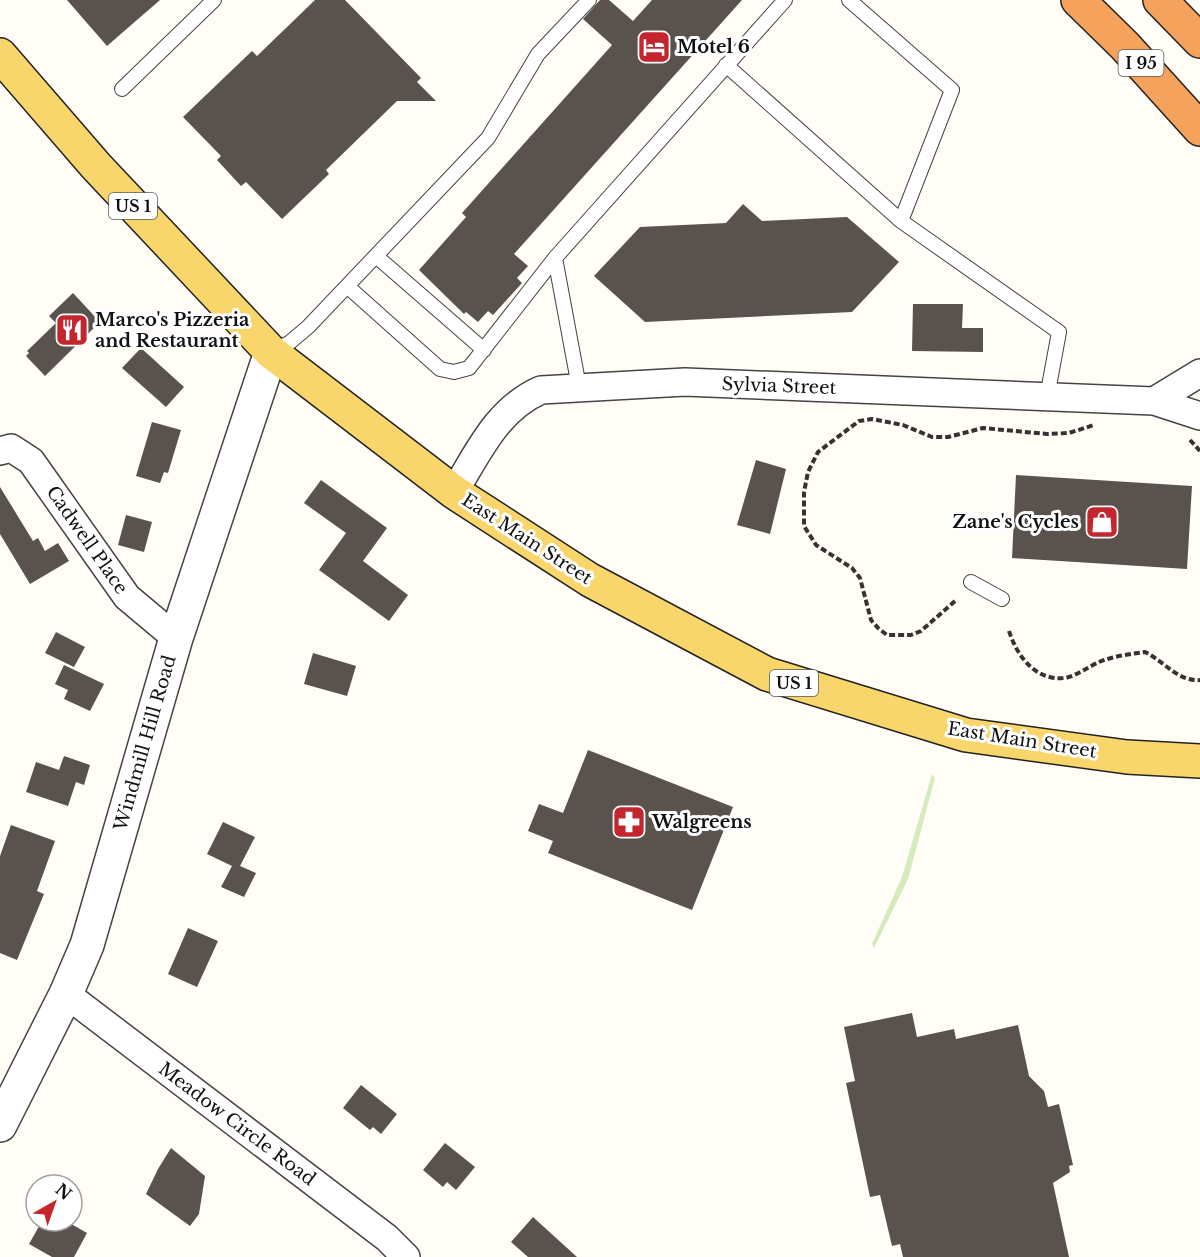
<svg xmlns="http://www.w3.org/2000/svg" width="1200" height="1257" viewBox="0 0 1200 1257" font-family="'Libre Baskerville',serif">
<style>
.green{fill:#d5ebbd}
.building{fill:#5a524d}
.lines{fill:none;stroke-linecap:round;stroke-linejoin:round}
.service-casing{stroke:#444;stroke-width:16}
.minor-casing{stroke:#444;stroke-width:30}
.tertiary-casing{stroke:#444;stroke-width:36}
.primary-casing{stroke:#222;stroke-width:36}
.motorway-casing{stroke:#222;stroke-width:36}
.path{stroke:#333;stroke-width:4;stroke-dasharray:6 3;stroke-linecap:butt}
.service{stroke:#fff;stroke-width:14}
.minor{stroke:#fff;stroke-width:27}
.tertiary{stroke:#fff;stroke-width:33}
.primary{stroke:#f9d66b;stroke-width:33}
.motorway{stroke:#f5a25d;stroke-width:33}
.labels{text-anchor:middle;dominant-baseline:central;stroke-width:6;stroke-linejoin:round;paint-order:stroke}
.shield{fill:#fff;stroke:#585858;stroke-width:1.5}
.shield-label{font-size:16px;font-weight:bold;fill:#111}
.poi-label{font-size:18px;font-weight:bold;fill:#111;stroke:#fff;text-anchor:start}
.street-label{font-size:18px;fill:#111;stroke:#fff}
</style>
<rect width="100%" height="100%" fill="#fffdf5"/>
<path class="green" d="M932 774 935 778 908 879 874 948 872 944 902 877Z"/>
<path class="building" d="M67 0H160L107 46Z
M315 0H345L421 78 417 82 436 101H397L326 170 329 174 282 219 246 182 241 186 217 160 221 156 183 117 252 51 257 56Z
M600 0H609L633 21 652 0H742L514 254 528 266 517 278 522 283 493 315 488 311 478 322 466 312 464 314 419 270 466 217 462 213 612 45 583 19Z
M743 204 762 221 847 217 899 262 852 312 645 322 594 276 640 227 726 223Z
M73 293 100 322 45 376 26 356 29 353 27 351 56 323 49 316Z
M913 304H963L962 328H983V352L912 351Z
M141 348 184 387 166 407 122 368Z
M152 422 181 430 168 473 164 472 160 483 136 476Z
M756 460 786 469 770 534 737 525Z
M1016 475 1192 486 1187 569 1012 558Z
M321 480 387 528 363 561 408 595 389 621 319 570 346 533 304 503Z
M0 487 33 541 38 538 45 551 58 543 69 561 30 584 0 534Z
M126 515 152 522 144 552 118 545Z
M56 632 85 647 74 667 45 653Z
M313 653 356 666 347 696 304 684Z
M64 665 104 684 90 711 64 699 68 690 55 684Z
M588 750 733 807 692 910 548 853 553 841 528 831 539 804 563 813Z
M64 756 90 765 84 785 76 782 68 806 26 792 36 762 59 770Z
M223 822 255 837 240 866 256 873 244 897 221 887 232 866 207 854Z
M11 825 55 841 37 891 44 894 17 960 0 953V856Z
M188 928 218 941 197 987 168 974Z
M912 1013 917 1037 954 1029 956 1039 1018 1025 1029 1076 1044 1091 1048 1107 1059 1104 1073 1165 1069 1166 1070 1172 1053 1183 1069 1257H903L900 1244 892 1246 880 1195 870 1197 846 1083 855 1081 844 1027Z
M361 1085 397 1114 381 1134 373 1127 370 1130 343 1108Z
M445 1143 475 1167 456 1190 447 1182 443 1187 423 1170Z
M171 1148 205 1176 199 1214 190 1226 146 1194 158 1169Z
M533 1217 577 1257H528L511 1242Z
M42 1221H66L87 1233 74 1257H52L29 1244Z"/>
<g class="lines">
<g class="service-casing">
<path id="service" d="M849 0 952 90 901 221
M726 65 901 221 1059 332 1047 397
M122 89 214 0
M376 256 484 350
M347 286 440 369 454 372 469 368 555 258
M271 352 289 343 308 327 488 138 538 54 589 0
M579 387 555 258 785 0
M971 582 1002 599"/>
</g>
<g class="minor-casing">
<path id="minor" d="M1154 401 1200 373
M0 451 11 448 31 461 127 597 176 638
M454 492C478 453 497 409 541 390L685 382 1154 401 1200 416
M66 994 387 1238 406 1257"/>
</g>
<g class="tertiary-casing">
<path id="tertiary" d="M0 1125 66 994 87 945 176 638 271 352"/>
</g>
<g class="primary-casing">
<path id="primary" d="M0 55 96 166 271 352 454 492 590 580 767 674 930 724 966 735 1127 757 1200 761"/>
</g>
<g class="motorway-casing">
<path id="motorway" d="M1078 0 1125 46 1200 129
M1160 0 1200 41"/>
</g>
<path class="path" d="M1190 440 1200 451
M955 601 921 631 911 635H887L878 628 871 620 860 578 852 568 816 545 804 526V492L808 472 818 452 859 421 872 419 903 425 932 437H948L983 428 1047 434 1069 433 1094 425
M1009 631C1017 656 1035 681 1065 678 1076 676 1088 667 1099 662 1114 656 1130 654 1145 652 1164 661 1178 682 1200 680"/>
<use href="#service" class="service"/>
<use href="#minor" class="minor"/>
<use href="#tertiary" class="tertiary"/>
<use href="#primary" class="primary"/>
<use href="#motorway" class="motorway"/>
</g>
<defs>
<g id="hotel-square" transform="scale(1.725)"><rect x="-9" y="-9" width="18" height="18" rx="4" fill="#c4262e" stroke="#fff"/><path d="M-6-4.5h1.5V1H6V5H4.5V3h-9V5H-6ZM-4 0a1.8 1.8 0 1 1 3.6 0ZM.5 0V-2.5h3Q6-2.5 6 0Z" fill="#fff"/></g>
<g id="restaurant-square" transform="scale(1.725)"><rect x="-9" y="-9" width="18" height="18" rx="4" fill="#c4262e" stroke="#fff"/><path d="M-5-6h1v4h1v-4h1v4h1v-4h1v5L-1.5 .5V6h-2V.5L-5-1ZM5-6V6H3V1.5H1.5Q1.5-4 5-6Z" fill="#fff"/></g>
<g id="shop-square" transform="scale(1.725)"><rect x="-9" y="-9" width="18" height="18" rx="4" fill="#c4262e" stroke="#fff"/><path d="M-5-2.5h2.3a2.7 3.5 0 0 1 5.4 0H5L5.5 6h-11ZM-1.5-2.5h3a1.5 2.3 0 0 0-3 0Z" fill="#fff"/></g>
<g id="pharmacy-square" transform="scale(1.725)"><rect x="-9" y="-9" width="18" height="18" rx="4" fill="#c4262e" stroke="#fff"/><path d="M-2-6h4v4h4v4h-4v4h-4v-4h-4v-4h4Z" fill="#fff"/></g>
</defs>
<g fill-rule="evenodd">
<use href="#hotel-square" x="654" y="47"/>
<use href="#restaurant-square" x="72" y="330"/>
<use href="#shop-square" x="1102" y="522"/>
<use href="#pharmacy-square" x="629" y="822"/>
</g>
<g class="labels">
<g class="shield">
<rect x="1118.5" y="50" width="45" height="26" rx="4.5"/>
<rect x="109" y="193" width="48" height="26" rx="4.5"/>
<rect x="770" y="670" width="48" height="26" rx="4.5"/>
</g>
<g class="shield-label">
<text x="1141" y="63">I 95</text>
<text x="133" y="206">US 1</text>
<text x="794" y="683">US 1</text>
</g>
<g class="poi-label">
<text x="677" y="47">Motel 6</text>
<text x="95" y="320">Marco's Pizzeria<tspan x="95" dy="21">and Restaurant</tspan></text>
<text x="1079" y="522" text-anchor="end">Zane's Cycles</text>
<text x="652" y="822">Walgreens</text>
</g>
<g class="street-label">
<text transform="translate(779 386) rotate(2)">Sylvia Street</text>
<text transform="translate(527 539) rotate(33)">East Main Street</text>
<text transform="translate(87 540) rotate(55)">Cadwell Place</text>
<text transform="translate(1022 740) rotate(9)">East Main Street</text>
<text transform="translate(145 743) rotate(-74)">Windmill Hill Road</text>
<text transform="translate(237 1124) rotate(37)">Meadow Circle Road</text>
</g>
</g>
<g transform="translate(54 1203) rotate(40)"><circle r="28" fill="#ffffff" stroke="#a0a0a0" stroke-width="1.5"/>
<path d="M0-4.5L10 22L0 15L-10 22Z" fill="#c4262e"/>
<text y="-9" font-size="16" font-weight="bold" text-anchor="middle" fill="#111111">N</text>
</g>
</svg>
